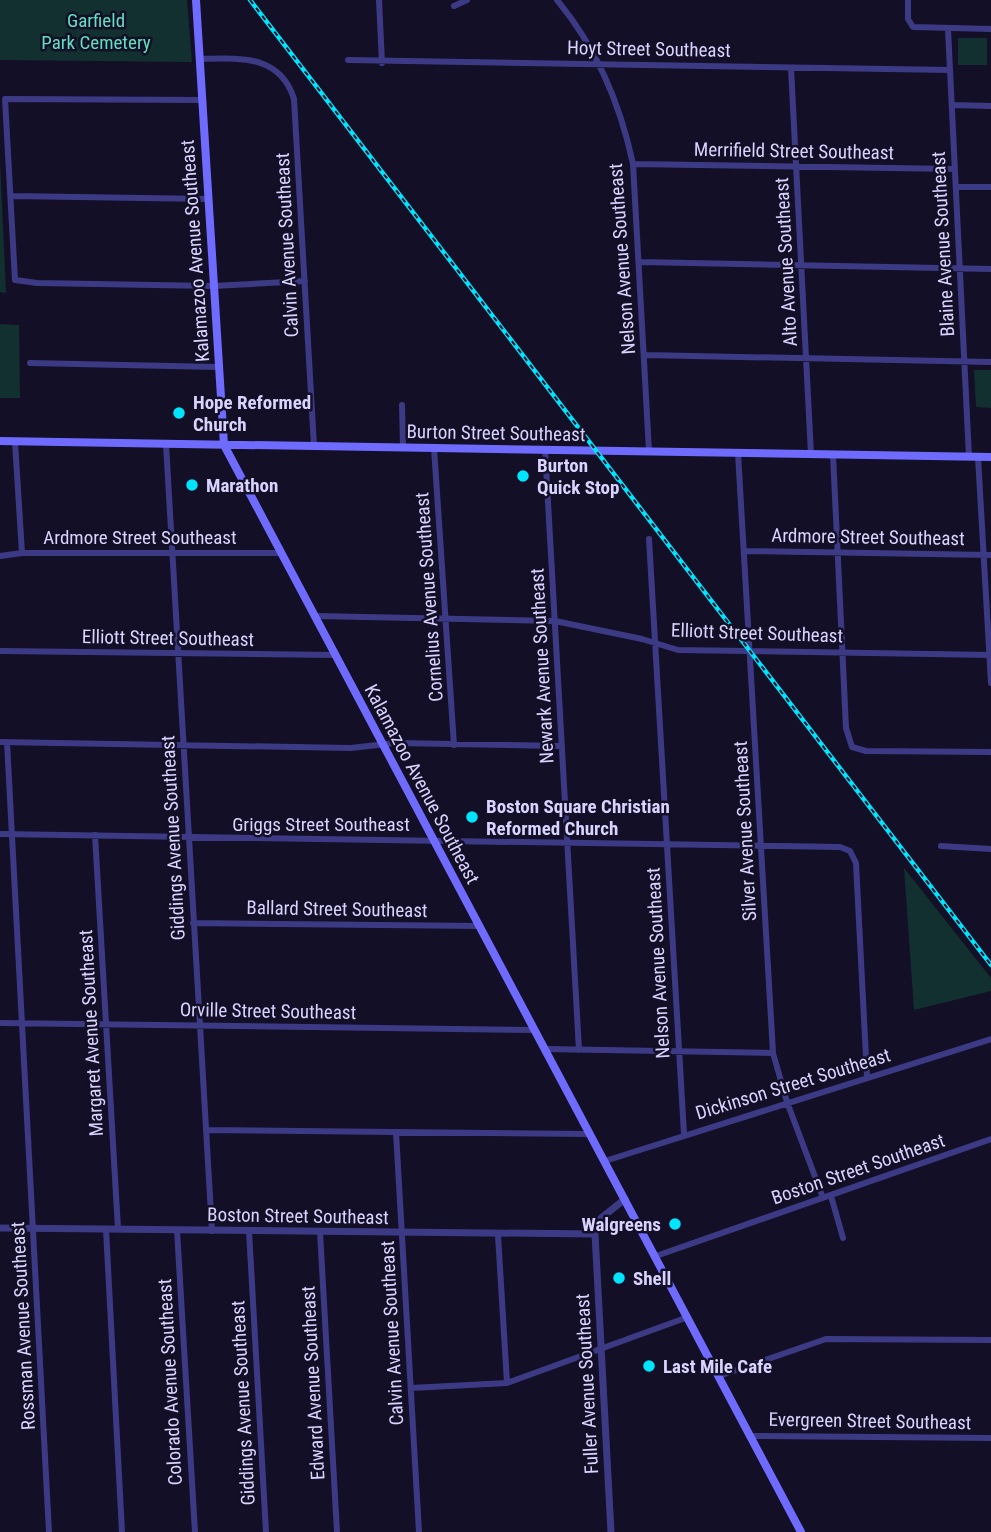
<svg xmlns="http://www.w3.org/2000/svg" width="991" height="1532" viewBox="0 0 991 1532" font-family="'Roboto Condensed',sans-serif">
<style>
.green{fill:#12302f}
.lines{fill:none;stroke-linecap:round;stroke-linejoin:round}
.minor{stroke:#3d3a85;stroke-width:6}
.tertiary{stroke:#3d3a85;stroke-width:7}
.secondary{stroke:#6f6bff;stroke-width:8}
.rail-casing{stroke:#00e5ff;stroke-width:4.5}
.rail{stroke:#130f26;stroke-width:2;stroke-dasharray:5;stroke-linecap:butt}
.poi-dot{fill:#00e5ff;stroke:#130f26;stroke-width:2.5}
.labels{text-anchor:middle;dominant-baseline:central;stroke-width:5;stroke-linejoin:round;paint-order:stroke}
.park-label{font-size:19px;fill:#5fe0c0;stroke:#130f26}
.street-label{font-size:19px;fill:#d9d4ff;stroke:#130f26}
.poi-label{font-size:19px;font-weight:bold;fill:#d9d4ff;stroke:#130f26;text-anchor:start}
</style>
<rect width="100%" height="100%" fill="#130f26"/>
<path class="green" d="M0 0H187L192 62 0 60Z
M958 38H987V65H958Z
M0 160 6 292V293L0 292Z
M0 324 19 325 20 398H0Z
M974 370H991V408L976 407Z
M904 868 991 978V991L914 1010Z"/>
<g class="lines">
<path class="minor" d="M379 0 382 63
M557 0C597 48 620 103 633 164L649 451
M908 0V19L913 27 991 29
M454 6 467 0
M948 29 969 457
M200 59C239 58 280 54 294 99L314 446
M348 60 950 70
M791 68 811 454
M202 100 5 99 15 280 37 283 213 286 305 281
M952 105 991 106
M633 164 955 169
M956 187H991
M11 196 208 199
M640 262 991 269
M645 355 991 362
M30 363 218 367
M402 405 403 447
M15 442 22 553
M166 444 212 1231
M434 448 454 745
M545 449 579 1050
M738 453 773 1053 787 1102 823 1198
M833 455 846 728 852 747 866 751 991 752
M978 457 991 683
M649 539 684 1134
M744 551 991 555
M0 556 22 553H281
M316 616 555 621 642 639 678 650 991 655
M0 651 336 655
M0 742 351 748 395 743 562 746
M7 742 49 1532
M0 834 840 847 850 851 856 863 867 1077
M95 835 118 1229
M941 846 991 849
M193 923 480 926
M0 1023 535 1030
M546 1049 773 1053
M206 1130 590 1134
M396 1132 419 1532
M605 1161 991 1039
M831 1196 843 1238
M106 1229 122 1532
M177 1230 195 1532
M249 1231 266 1532
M320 1232 337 1532
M498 1235 507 1383
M656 1256 991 1139
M719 1376 826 1339 991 1340
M411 1388 507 1383 688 1317
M749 1436 991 1438"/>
<path class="tertiary" d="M0 1228 595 1234
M611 1532 595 1234 600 1219 625 1199"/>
<path class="secondary" d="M196 0 224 445 801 1532
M0 441 991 457"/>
<g class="rail-casing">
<path id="rail" d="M250 0 991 965"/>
</g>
<use href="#rail" class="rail"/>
</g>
<g class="poi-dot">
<circle cx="179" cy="413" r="7"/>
<circle cx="523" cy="476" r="7"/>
<circle cx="192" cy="485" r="7"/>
<circle cx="472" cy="817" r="7"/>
<circle cx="675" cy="1224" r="7"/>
<circle cx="619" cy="1278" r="7"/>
<circle cx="649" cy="1366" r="7"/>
</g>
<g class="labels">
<g class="park-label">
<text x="96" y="20">Garfield<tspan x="96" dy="22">Park Cemetery</tspan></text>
</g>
<g class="street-label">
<text transform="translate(649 49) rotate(1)">Hoyt Street Southeast</text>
<text transform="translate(794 151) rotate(1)">Merrifield Street Southeast</text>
<text transform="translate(943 244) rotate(-93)">Blaine Avenue Southeast</text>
<text transform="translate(287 245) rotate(-93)">Calvin Avenue Southeast</text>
<text transform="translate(195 251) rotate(-94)">Kalamazoo Avenue Southeast</text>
<text transform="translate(622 259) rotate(-94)">Nelson Avenue Southeast</text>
<text transform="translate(786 262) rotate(-93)">Alto Avenue Southeast</text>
<text transform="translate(496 433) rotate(1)">Burton Street Southeast</text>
<text x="140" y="537">Ardmore Street Southeast</text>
<text transform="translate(868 537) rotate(1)">Ardmore Street Southeast</text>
<text transform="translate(429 597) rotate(-94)">Cornelius Avenue Southeast</text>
<text transform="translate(757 633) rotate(2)">Elliott Street Southeast</text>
<text transform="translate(168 638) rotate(1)">Elliott Street Southeast</text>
<text transform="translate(542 666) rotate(-93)">Newark Avenue Southeast</text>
<text transform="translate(422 784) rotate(62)">Kalamazoo Avenue Southeast</text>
<text x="321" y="824">Griggs Street Southeast</text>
<text transform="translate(745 831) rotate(-93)">Silver Avenue Southeast</text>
<text transform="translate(173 838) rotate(-93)">Giddings Avenue Southeast</text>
<text transform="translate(337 909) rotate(1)">Ballard Street Southeast</text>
<text transform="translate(658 963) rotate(-93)">Nelson Avenue Southeast</text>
<text transform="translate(268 1011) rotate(1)">Orville Street Southeast</text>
<text transform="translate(91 1033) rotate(-93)">Margaret Avenue Southeast</text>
<text transform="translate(793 1084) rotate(-17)">Dickinson Street Southeast</text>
<text transform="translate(858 1169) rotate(-19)">Boston Street Southeast</text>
<text transform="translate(298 1216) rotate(1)">Boston Street Southeast</text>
<text transform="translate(23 1326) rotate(-93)">Rossman Avenue Southeast</text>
<text transform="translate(392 1333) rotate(-93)">Calvin Avenue Southeast</text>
<text transform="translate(170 1382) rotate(-93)">Colorado Avenue Southeast</text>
<text transform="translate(313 1383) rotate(-93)">Edward Avenue Southeast</text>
<text transform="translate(587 1384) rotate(-93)">Fuller Avenue Southeast</text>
<text transform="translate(243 1403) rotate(-93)">Giddings Avenue Southeast</text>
<text transform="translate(870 1421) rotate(1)">Evergreen Street Southeast</text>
</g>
<g class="poi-label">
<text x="193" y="402">Hope Reformed<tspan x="193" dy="22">Church</tspan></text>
<text x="537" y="465">Burton<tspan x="537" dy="22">Quick Stop</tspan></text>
<text x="206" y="485">Marathon</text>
<text x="486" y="806">Boston Square Christian<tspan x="486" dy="22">Reformed Church</tspan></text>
<text x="661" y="1224" text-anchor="end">Walgreens</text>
<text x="633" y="1278">Shell</text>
<text x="663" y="1366">Last Mile Cafe</text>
</g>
</g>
</svg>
